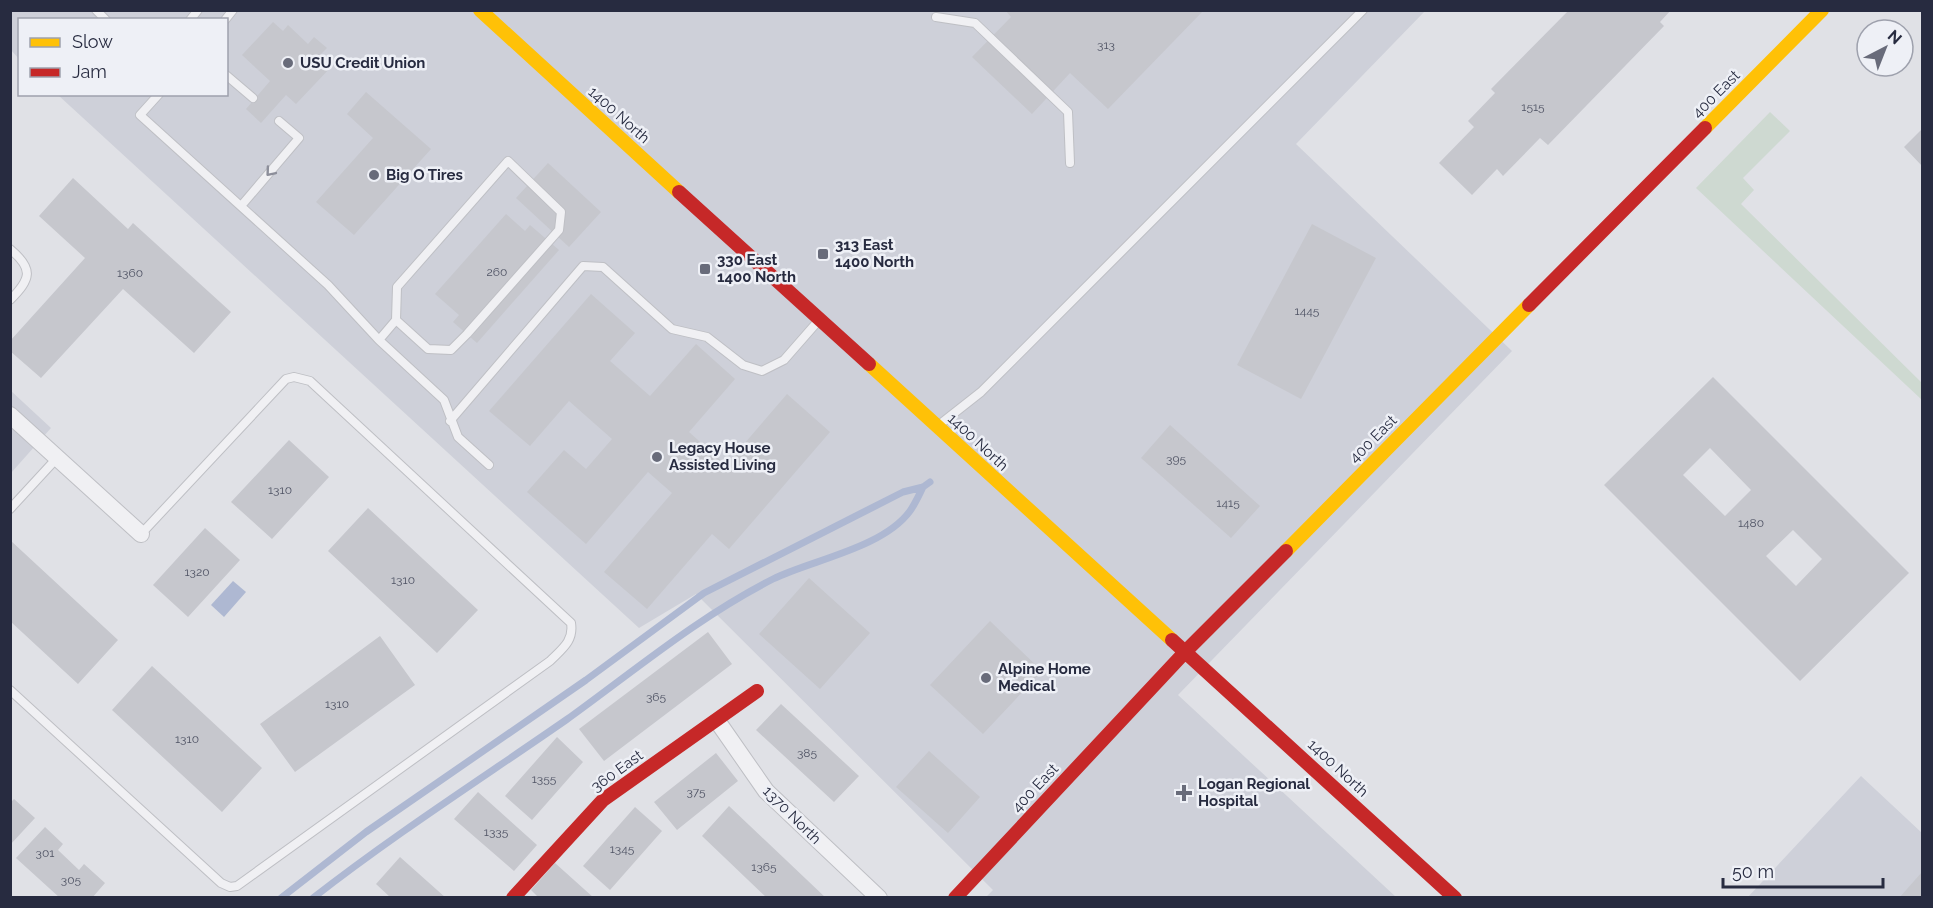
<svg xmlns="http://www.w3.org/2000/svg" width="1933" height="908" viewBox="0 0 1933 908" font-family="Raleway,sans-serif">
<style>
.built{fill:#ced0d9}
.green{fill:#ced9d1}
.water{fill:#aeb8d2}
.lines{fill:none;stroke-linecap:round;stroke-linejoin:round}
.stream{stroke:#aeb8d2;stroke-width:7}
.building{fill:#c6c7cd;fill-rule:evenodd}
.lane-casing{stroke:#bebfc4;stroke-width:10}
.street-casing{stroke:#bebfc4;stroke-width:18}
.lane{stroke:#f0f0f3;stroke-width:8}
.street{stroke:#f0f0f3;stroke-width:16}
.slow{stroke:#ffc107;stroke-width:14}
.jam{stroke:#c62828;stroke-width:14}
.oneway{stroke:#8c8e9a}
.poi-dot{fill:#686b7a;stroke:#eef0f6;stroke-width:2}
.labels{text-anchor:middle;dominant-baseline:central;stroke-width:5;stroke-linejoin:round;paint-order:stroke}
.number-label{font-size:12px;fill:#505465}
.poi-label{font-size:15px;font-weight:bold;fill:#272b40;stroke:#eef0f6;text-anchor:start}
.street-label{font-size:15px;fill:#272b40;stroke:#eef0f6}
</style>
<rect width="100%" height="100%" fill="#e0e1e6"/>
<path class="built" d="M10 11H1425L1296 144 1512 351 1178 695 1396 897H986L993 890 696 594 639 628 58 95 226 94V20H20L19 59 11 50Z
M10 390 51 428 11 473H10Z
M1861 776 1922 833V897L1747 898Z"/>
<path class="green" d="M1770 112 1790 131 1743 178 1754 190 1741 204 1922 383V400L1696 188Z"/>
<path class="water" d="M233 581 246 592 224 617 211 605Z"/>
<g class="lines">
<path class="stream" d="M281 898 366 832 586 680 704 593 903 492 923 487 930 482
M313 898C395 834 481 779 566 720 634 671 698 617 773 579 812 560 883 548 910 511 915 504 919 495 923 487"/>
</g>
<path class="building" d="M1005 10H1204L1108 109 1070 73 1032 114 972 57 1011 17Z
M1569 10H1671L1660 22 1664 26 1548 145 1540 138 1503 176 1497 169 1472 195 1439 163 1474 127 1468 121 1495 93 1491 89Z
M273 22 283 31 288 25 308 44 314 37 327 48 320 55 332 66 296 104 286 95 261 123 246 109 270 81 242 55Z
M366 92 431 149 354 235 316 202 373 138 347 114Z
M1922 129V166L1904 147Z
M548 163 601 212 569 247 516 198Z
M73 178 128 229 133 223 231 312 194 353 123 289 41 378 10 351V341L85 258 39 216Z
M506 214 525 231 530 225 559 250 477 343 453 322 459 315 435 294Z
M1312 224 1376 258 1301 399 1237 365Z
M591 294 635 333 610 361 650 396 696 344 735 379 689 432 726 465 787 394 830 432 729 549 712 534 647 609 604 572 672 493 648 472 586 544 527 492 564 450 586 469 612 439 569 401 530 446 489 411Z
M1713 377 1909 573 1800 681 1604 485ZM1710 448 1751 490 1725 516 1683 475ZM1793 530 1822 559 1796 586 1766 556Z
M1170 425 1260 506 1231 538 1141 458Z
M289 440 329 477 272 539 231 502Z
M368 508 478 610 437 653 328 551Z
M205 528 240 560 188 617 153 585Z
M10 540 118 640 78 684 10 621Z
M809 578 870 633 820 689 759 634Z
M990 621 1042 671 983 734 930 685Z
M708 632 732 664 604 761 579 729Z
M380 636 415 685 295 772 260 724Z
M152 666 262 768 222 812 112 710Z
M781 704 859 776 834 802 756 730Z
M557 737 583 762 532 820 505 796Z
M929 751 980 797 948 833 896 787Z
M716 753 738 781 677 830 654 802Z
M478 792 537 845 514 871 454 819Z
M14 799 35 818 10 845V803Z
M729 806 826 898H767L702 836Z
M635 807 662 831 610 890 583 866Z
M45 827 63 844 58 850 79 870 84 864 105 883 92 898H60L16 858Z
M400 857 446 898H391L376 884Z
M555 863 594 898H539L531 890Z
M1922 872V898H1899Z"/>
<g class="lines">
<g class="lane-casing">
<path id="lane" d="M96 10 106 20
M936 17 975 23 1068 112 1070 163
M190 20 198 10
M225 20 233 10
M226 75 253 98
M159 94 140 115 328 285 379 340
M508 161 561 212 559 230 467 334 451 350 428 349 396 320 397 287Z
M241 206 299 138 279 121
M10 249C34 269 31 279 10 300
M396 320 379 340 444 400 458 437 489 465
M450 421 583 266 603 267 672 329 707 337 743 365 762 371 784 360 819 320
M939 425 981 392 1363 10
M10 509 57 458
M10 690 221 883 230 887 237 886 550 661C562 649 574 641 571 623L310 381 294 377 286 379 141 534"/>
</g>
<g class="street-casing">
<path id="street" d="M10 415 141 534
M718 722 766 791 879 898"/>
</g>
<use href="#lane" class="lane"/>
<use href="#street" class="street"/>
<path class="slow" d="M480 10 679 192
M1705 128 1822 10
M869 364 1172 640
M1286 551 1529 305"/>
<path class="jam" d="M679 192 869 364
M1529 305 1705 128
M1172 640 1455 898
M513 898 603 800 757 691
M955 898 1186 651 1286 551"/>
</g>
<defs><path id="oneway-chevron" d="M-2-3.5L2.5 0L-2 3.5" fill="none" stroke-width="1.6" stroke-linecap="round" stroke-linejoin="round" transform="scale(1.5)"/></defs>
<use class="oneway" href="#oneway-chevron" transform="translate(270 172) rotate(130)"/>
<g class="poi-dot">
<circle cx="288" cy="63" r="6"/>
<circle cx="374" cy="175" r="6"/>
<rect x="817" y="248" width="12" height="12" rx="3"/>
<rect x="699" y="263" width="12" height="12" rx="3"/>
<circle cx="657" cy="457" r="6"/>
<circle cx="986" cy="678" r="6"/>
<path d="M1181 784h6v6h6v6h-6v6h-6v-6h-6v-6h6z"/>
</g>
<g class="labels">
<g class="number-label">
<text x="1106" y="45">313</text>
<text x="1533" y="107">1515</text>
<text x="497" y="272">260</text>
<text x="130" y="273">1360</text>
<text x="1307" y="311">1445</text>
<text x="1176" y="459">395</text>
<text x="280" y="490">1310</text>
<text x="1228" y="503">1415</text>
<text x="1751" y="523">1480</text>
<text x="197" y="572">1320</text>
<text x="403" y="580">1310</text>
<text x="656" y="697">365</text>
<text x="337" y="704">1310</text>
<text x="187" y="739">1310</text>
<text x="807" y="753">385</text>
<text x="544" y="779">1355</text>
<text x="696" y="792">375</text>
<text x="496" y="832">1335</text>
<text x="622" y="849">1345</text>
<text x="45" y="853">301</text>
<text x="764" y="867">1365</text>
<text x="71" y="880">305</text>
</g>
<g class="poi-label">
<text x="300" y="63">USU Credit Union</text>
<text x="386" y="175">Big O Tires</text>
<text x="835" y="245">313 East<tspan x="835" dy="17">1400 North</tspan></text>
<text x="717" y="260">330 East<tspan x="717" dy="17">1400 North</tspan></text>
<text x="669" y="448">Legacy House<tspan x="669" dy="17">Assisted Living</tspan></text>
<text x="998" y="669">Alpine Home<tspan x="998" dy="17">Medical</tspan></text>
<text x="1198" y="784">Logan Regional<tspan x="1198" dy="17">Hospital</tspan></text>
</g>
<g class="street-label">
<text transform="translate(1716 94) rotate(-45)">400 East</text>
<text transform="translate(619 115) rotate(42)">1400 North</text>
<text transform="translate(1373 439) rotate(-45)">400 East</text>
<text transform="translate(978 442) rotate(43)">1400 North</text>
<text transform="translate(1338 768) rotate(43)">1400 North</text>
<text transform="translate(617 771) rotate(-36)">360 East</text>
<text transform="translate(1035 788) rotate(-47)">400 East</text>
<text transform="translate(792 815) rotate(45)">1370 North</text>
</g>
</g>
<rect width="1933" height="908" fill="none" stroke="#272b40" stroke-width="24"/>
<rect x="18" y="18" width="210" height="78" fill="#eef0f6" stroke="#9ea1ad" stroke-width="1.5"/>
<rect x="30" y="38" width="30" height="9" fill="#ffc107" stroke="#9ea1ad" stroke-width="1.5"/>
<text x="72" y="48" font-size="18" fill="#272b40">Slow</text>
<rect x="30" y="68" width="30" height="9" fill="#c62828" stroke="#9ea1ad" stroke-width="1.5"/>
<text x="72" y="78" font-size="18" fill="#272b40">Jam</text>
<g transform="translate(1885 48) rotate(42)"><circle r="28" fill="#eef0f6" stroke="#9ea1ad" stroke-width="1.5"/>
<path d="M0-4.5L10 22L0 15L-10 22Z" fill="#686b7a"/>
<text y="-9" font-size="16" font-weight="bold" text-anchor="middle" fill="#272b40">N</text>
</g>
<path d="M1723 878v9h160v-9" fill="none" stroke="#272b40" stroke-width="3"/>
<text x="1732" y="878" font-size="18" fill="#272b40" stroke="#eef0f6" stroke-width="4.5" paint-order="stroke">50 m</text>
</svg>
